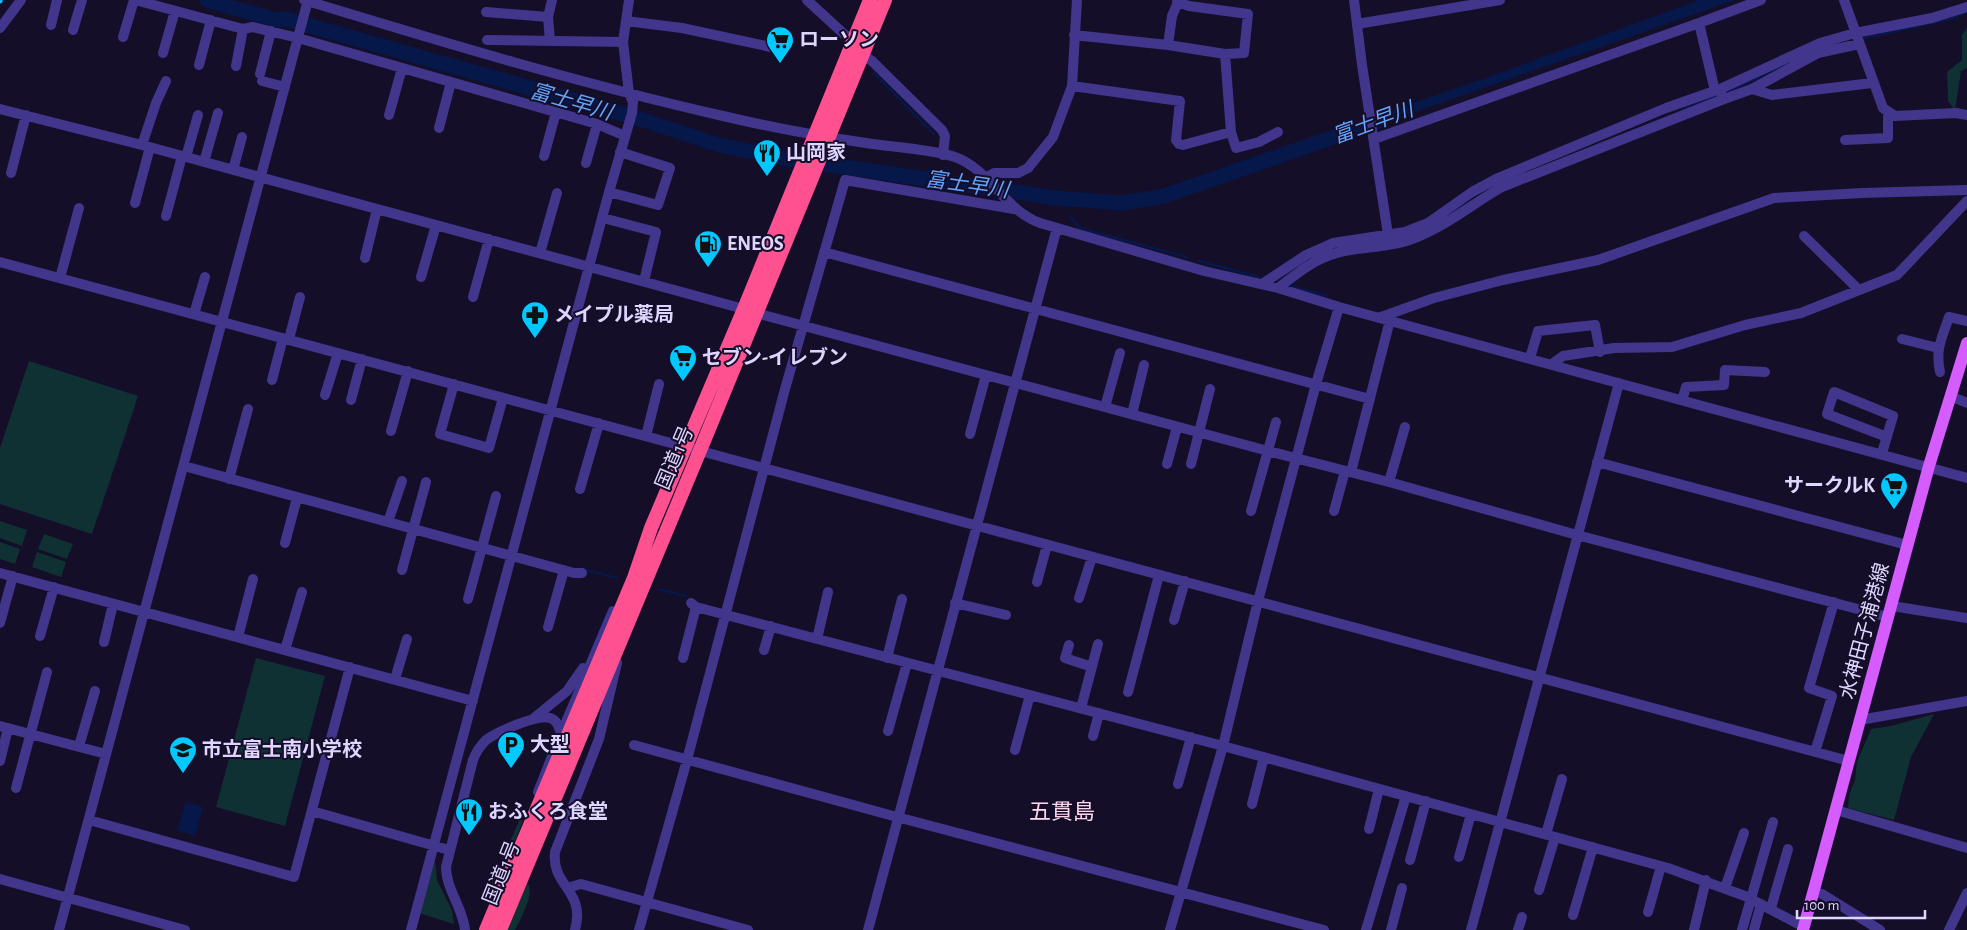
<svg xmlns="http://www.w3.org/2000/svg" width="1967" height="930" viewBox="0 0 1967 930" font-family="'Alegreya Sans','Noto Sans JP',sans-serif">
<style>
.green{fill:#103133}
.water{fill:#06174a}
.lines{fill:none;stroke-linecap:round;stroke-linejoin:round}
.stream{stroke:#06174a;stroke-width:2.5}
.river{stroke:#06174a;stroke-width:15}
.minor{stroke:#42358c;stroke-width:10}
.major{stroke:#d55cff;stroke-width:12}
.highway{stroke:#ff5090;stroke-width:14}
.rail{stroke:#01c8ff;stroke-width:2.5;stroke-dasharray:8 6;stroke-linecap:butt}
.labels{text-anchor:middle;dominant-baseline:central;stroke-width:4;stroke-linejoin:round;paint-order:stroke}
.poi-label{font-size:20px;font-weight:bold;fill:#dfd5ff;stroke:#150e29;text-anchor:start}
.street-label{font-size:20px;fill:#dfd5ff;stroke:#150e29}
.water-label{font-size:21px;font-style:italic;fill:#63a5ff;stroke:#150e29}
.quarter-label{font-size:22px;fill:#ffd7ec;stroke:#150e29}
</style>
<rect width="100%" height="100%" fill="#150e29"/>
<path class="green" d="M1967 28V68L1961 71 1955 110 1948 101 1947 72 1962 60V35Z
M29 361 138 396 92 534 0 504V448Z
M0 521 27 530 22 546 0 538Z
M44 534 73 544 67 559 38 549Z
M0 542 20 549 15 564 0 559Z
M37 552 66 562 61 577 32 567Z
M256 658 325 676 285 826 216 807Z
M1934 714 1911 757 1894 820 1848 808 1849 795 1855 780 1857 762 1871 729 1891 726Z
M520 819 523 821 498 883 494 890 491 879 492 866 498 868Z
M435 860 437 880 452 910 454 924 419 913Z
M527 883C536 892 520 920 515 930H507Z"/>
<path class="water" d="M1699 0H1735L1358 132 1356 123 1494 75Z
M186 802 203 807 195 836 177 830Z"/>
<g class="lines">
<path class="stream" d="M1865 38 1951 19 1967 12
M874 73 934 134
M1725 93 1787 64
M1682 108 1717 96
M947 168 952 182
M1508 179 1519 175
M1446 216 1460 206
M1071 217 1077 225 1082 229 1187 257
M1328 250 1342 246
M1199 261 1259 277
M1287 285 1327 296
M586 570 617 578
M658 589 686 596"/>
<path class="river" d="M207 0 276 20 286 19 643 120 719 145 782 158 1056 198 1123 203 1164 196 1377 122"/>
<path class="minor" d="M135 0 243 29 253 27 298 38 597 124 625 136
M304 0C442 42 582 84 723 116 770 127 818 136 866 143 891 147 931 149 955 157 991 170 1004 210 1040 223L1204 271 1278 288 1339 307 1967 478
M807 0 844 34 854 40
M1354 0 1362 65 1389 241
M1844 0 1883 108 1895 116 1956 113 1967 115
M486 12 548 17
M626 21 682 28 771 47
M1357 24 1500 0
M51 25 57 0
M0 28 21 0
M73 30 82 0
M1074 35 1168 45 1225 54 1244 53 1248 14 1189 6 1177 2
M123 37 134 0
M487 40 623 42
M550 41 548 17 552 0
M1168 45 1172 16 1179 0
M163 53 175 11
M1225 54 1231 132 1236 148 1259 142 1278 132
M863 55 872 61 942 130 945 136 943 155
M199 65 211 20
M236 66 243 29
M260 74 271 31
M262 81 285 87
M1072 86 1180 101 1176 140 1179 144 1183 145 1231 132
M1752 89 1818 53 1859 44
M1715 91 1699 23 1761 0
M1722 95 1724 99 1752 89 1772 95 1872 83
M0 109 142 145 744 309
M389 115 402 68
M439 128 451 82
M1374 139 1699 23
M1845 140 1888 138V113
M142 145 156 103 166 81
M544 156 556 112
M186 157 198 115
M204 162 218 113
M586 163 597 124
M233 170 242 137
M11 173 26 115
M987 177 994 173H1018L1028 168 1053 137 1072 86 1077 0
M609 192 658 205 670 168 620 152
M135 203 150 147
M166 216 182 156
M603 218 656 232 644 281
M1804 236 1858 289
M824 252 1370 399
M540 253 557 193
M365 258 377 209
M0 262 1849 761
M421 277 436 225
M60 278 79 208
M1262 284 1306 255 1333 243 1405 232 1428 223 1472 192 1498 178 1666 108 1720 89 1820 43 1855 33 1932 18 1967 7
M1278 288C1295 275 1315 258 1337 253 1361 246 1389 248 1412 239 1445 227 1472 204 1502 187L1724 99
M473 297 489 239
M756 313 1268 451 1389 482 1577 535 1888 617
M194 314 205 277
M1381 317 1434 298 1503 280 1598 260 1774 198 1862 193 1967 190
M289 339 300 297
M1902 339 1938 348
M1530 358 1538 331 1595 325 1600 352
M1552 364 1563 356 1614 348 1672 347 1745 325 1801 313 1897 275 1967 201
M1940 372C1935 349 1942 338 1949 317L1967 321
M272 380 283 338
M454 384 440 434 489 448 503 398
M325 395 338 353
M1950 396 1967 403
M351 400 362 359
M1682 400 1686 387 1724 385 1725 370 1765 372
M1105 407 1120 353
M1132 414 1144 365
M391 431 408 371
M970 434 986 375
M646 436 659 384
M1882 453 1893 416 1834 392 1827 414 1887 437
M1597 462 1907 545
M1167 464 1177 427
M1191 464 1210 389
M184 466 574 573H582
M1351 472 1390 320
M229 479 248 409
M1389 482 1405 427
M580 489 599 423
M1251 511 1276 422
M1334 511 1345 471
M388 522 402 481
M285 543 297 498
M402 570 426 482
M0 573 473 701
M1037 582 1047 545
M1079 598 1092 557
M468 599 496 496
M691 603 696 607 1223 746 1668 868 1745 896 1804 927
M955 603 1006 615
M1892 606 1967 618
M1174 620 1185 581
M0 623 13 576
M548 627 564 570
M40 636 54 587
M238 637 253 579
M817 639 828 592
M104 642 113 604
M1069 645 1065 658 1092 667
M285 650 302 592
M764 650 771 626
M683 658 696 607
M887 658 902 599
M395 679 407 639
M1128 692 1159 575
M1081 708 1098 644
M534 718 567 691 583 668
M1860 720 1967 701
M0 726 106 754
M888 731 907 663
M1093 736 1099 713
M634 745 897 817 1324 930
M79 746 95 691
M1015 750 1030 695
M1815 752 1832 696 1809 688 1834 602
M0 761 8 728
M1178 784 1191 737
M16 788 47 672
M538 792 561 734 613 611
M1252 804 1264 757
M1836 810 1967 848
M312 811 449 850
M89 820 294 877 350 667
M1369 829 1379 789
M1546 834 1562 779
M1459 857 1471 814
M1410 860 1426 801
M0 879 185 930
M567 888 581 884 748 930
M1725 888 1744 833
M1539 890 1555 837
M1814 892 1822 894 1880 930
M1771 908 1788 849
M1648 912 1661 866
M1573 915 1593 847
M59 930 308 0
M411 930 609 192 632 113 633 102 629 93 623 42 629 0
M465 930C463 908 446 889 446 867L473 760C476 752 480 746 486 740 497 732 537 714 550 718 557 720 559 727 561 734
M575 930C586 889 551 887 555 852L599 739 617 663
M639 930 687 760 785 389 845 180 1014 209
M868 930 1057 228
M1170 930 1223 746 1258 601 1316 384 1339 307
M1366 930 1406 796
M1391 930 1402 888
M1471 930 1619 383
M1518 930 1522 917
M1694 930 1706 880
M1742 930 1773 822
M1754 930 1761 904
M1949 930 1967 893"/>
<path class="major" d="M1803 930 1929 466 1967 343"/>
<path class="highway" d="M486 930 634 578 651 528 744 309 870 0
M500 930 706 436 885 0"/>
<path class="rail" d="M0 3 2 0"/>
</g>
<defs>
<g id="supermarket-pin" transform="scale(1.4375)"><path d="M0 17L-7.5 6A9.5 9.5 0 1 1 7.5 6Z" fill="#01c8ff" stroke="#150e29"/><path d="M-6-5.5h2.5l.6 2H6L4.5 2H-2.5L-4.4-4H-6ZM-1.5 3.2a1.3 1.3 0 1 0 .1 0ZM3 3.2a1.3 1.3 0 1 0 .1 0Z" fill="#111"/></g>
<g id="restaurant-pin" transform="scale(1.4375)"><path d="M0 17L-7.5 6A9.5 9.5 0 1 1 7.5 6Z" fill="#01c8ff" stroke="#150e29"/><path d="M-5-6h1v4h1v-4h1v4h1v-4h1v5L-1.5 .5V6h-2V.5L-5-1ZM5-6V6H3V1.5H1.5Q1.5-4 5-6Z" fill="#111"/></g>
<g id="fuel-pin" transform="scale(1.4375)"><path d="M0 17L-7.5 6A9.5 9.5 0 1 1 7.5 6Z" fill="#01c8ff" stroke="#150e29"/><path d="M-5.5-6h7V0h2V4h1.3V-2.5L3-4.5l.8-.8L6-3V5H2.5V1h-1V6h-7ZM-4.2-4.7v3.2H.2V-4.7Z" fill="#111"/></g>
<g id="pharmacy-pin" transform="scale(1.4375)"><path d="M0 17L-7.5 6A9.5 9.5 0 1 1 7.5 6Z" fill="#01c8ff" stroke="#150e29"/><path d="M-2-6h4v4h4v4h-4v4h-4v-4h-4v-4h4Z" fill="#111"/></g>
<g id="parking-pin" transform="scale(1.4375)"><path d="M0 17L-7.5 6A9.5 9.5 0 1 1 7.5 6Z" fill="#01c8ff" stroke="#150e29"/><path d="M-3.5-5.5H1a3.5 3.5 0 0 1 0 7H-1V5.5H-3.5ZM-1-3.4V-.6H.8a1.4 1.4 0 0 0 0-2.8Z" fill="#111"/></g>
<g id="school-pin" transform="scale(1.4375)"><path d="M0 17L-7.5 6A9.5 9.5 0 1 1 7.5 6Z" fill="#01c8ff" stroke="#150e29"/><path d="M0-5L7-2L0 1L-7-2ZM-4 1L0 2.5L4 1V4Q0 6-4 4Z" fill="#111"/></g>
</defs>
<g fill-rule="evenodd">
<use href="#supermarket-pin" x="780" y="40"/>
<use href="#restaurant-pin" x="767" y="153"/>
<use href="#fuel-pin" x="708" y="244"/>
<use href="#pharmacy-pin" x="535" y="315"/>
<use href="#supermarket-pin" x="683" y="358"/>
<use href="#supermarket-pin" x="1894" y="486"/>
<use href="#parking-pin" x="511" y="745"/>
<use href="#school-pin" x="183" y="750"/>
<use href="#restaurant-pin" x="469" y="812"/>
</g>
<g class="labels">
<g class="poi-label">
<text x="799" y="40">ローソン</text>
<text x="786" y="153">山岡家</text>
<text x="727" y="244">ENEOS</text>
<text x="554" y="315">メイプル薬局</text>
<text x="702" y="358">セブン-イレブン</text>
<text x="1875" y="486" text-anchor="end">サークルK</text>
<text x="530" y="745">大型</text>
<text x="202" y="750">市立富士南小学校</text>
<text x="488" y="812">おふくろ食堂</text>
</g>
<g class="street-label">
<text transform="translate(675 458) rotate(-67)">国道1号</text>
<text transform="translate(1865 631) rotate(-75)">水神田子浦港線</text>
<text transform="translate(502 873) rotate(-68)">国道1号</text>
</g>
<g class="water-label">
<text transform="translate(571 102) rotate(16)">富士早川</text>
<text transform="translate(1373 123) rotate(-20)">富士早川</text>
<text transform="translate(967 185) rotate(8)">富士早川</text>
</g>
<g class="quarter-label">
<text x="1062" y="812">五貫島</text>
</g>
</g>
<path d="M1797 910v8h128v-8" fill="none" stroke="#dfd5ff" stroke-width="2.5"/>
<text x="1804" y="910" font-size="15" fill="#dfd5ff" stroke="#150e29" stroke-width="4" paint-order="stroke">100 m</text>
</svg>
